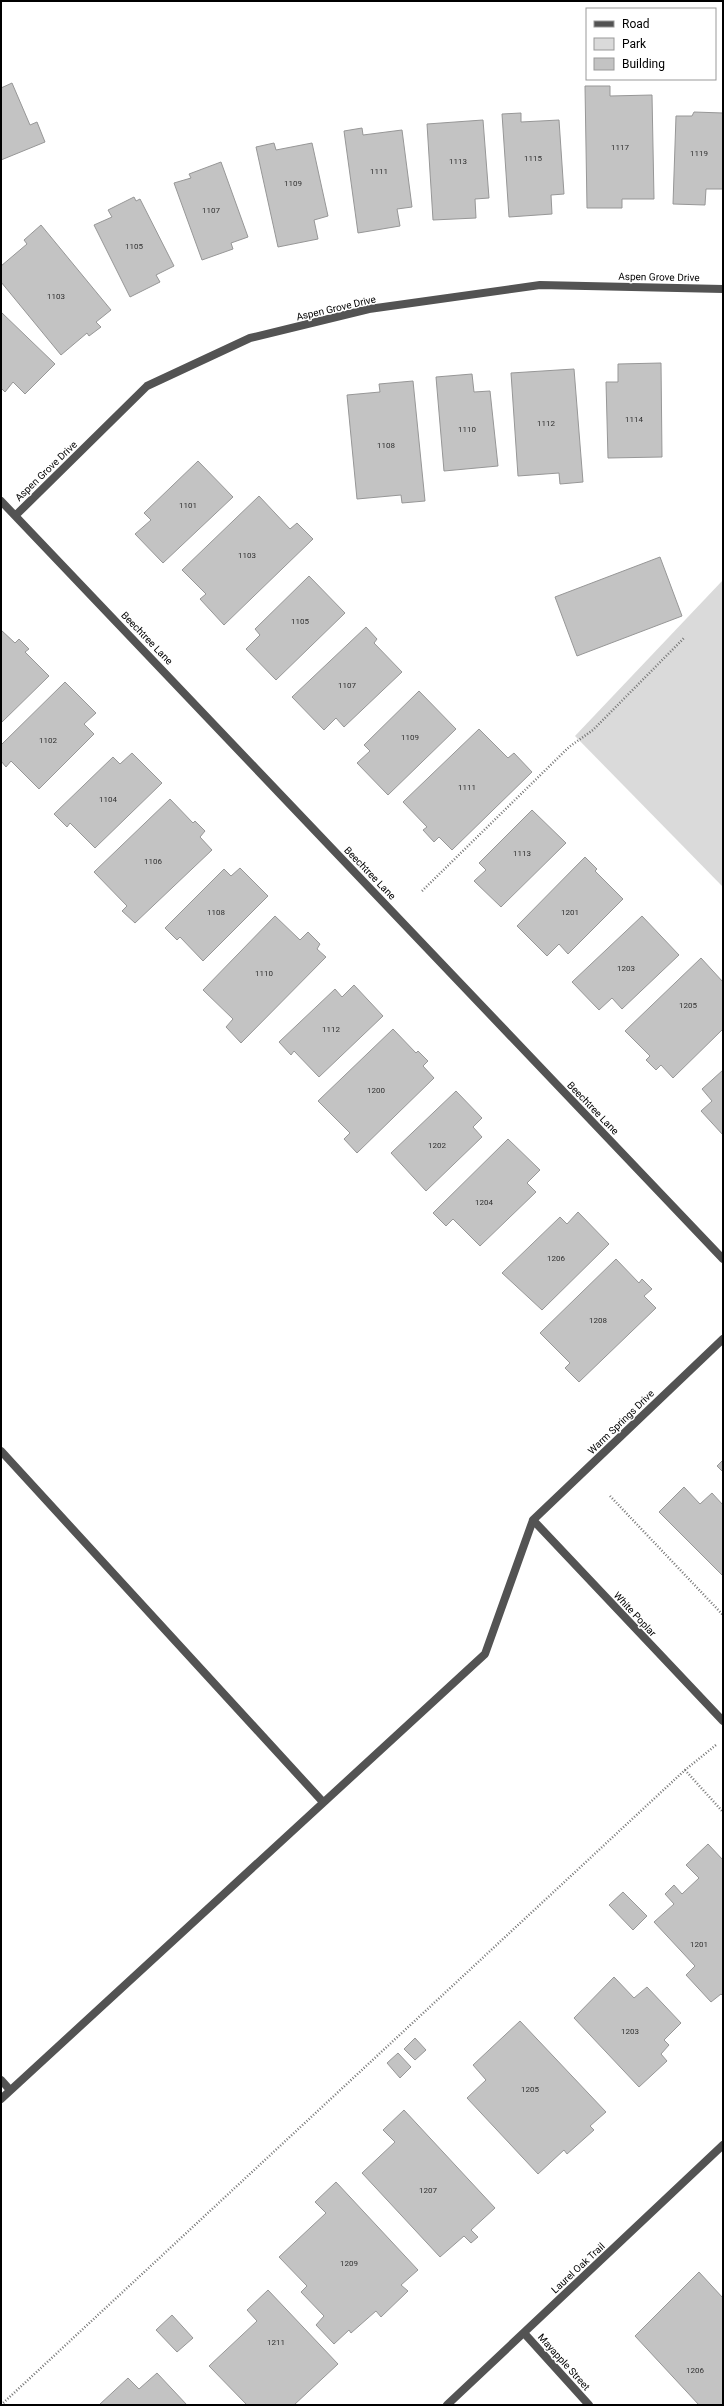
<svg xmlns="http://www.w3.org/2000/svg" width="724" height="2406" viewBox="0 0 724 2406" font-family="Roboto,sans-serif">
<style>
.green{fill:#dadada}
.building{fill:#c3c3c3;stroke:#979797}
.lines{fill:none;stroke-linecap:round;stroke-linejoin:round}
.path{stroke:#757575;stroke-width:2.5;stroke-dasharray:1 2;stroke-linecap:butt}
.street{stroke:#535353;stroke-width:8}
.labels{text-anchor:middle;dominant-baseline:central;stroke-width:3;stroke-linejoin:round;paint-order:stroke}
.number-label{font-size:8px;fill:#313131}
.street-label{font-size:10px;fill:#000;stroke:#fff}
</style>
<rect width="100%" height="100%" fill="#fff"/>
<path class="green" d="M723 580V887L575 736Z"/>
<path class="building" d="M12 83 30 125 37 122 45 142 1 160V88Z
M585 86H610V96L652 95 654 199H622V208H587Z
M694 112 723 113V189H706L705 205 673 204 676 116H692Z
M521 113V122L559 120 564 194 551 195 552 214 509 217 502 114Z
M483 120 489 198 475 199 476 218 433 220 427 124Z
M362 128 363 135 402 130 412 207 397 209 400 226 358 233 344 131Z
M274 143 276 150 312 143 328 216 314 220 318 239 278 247 256 147Z
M221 162 248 237 231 243 233 249 202 260 174 183 191 178 189 174Z
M134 197 136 201 140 199 174 266 156 275 160 282 130 297 94 225 112 217 108 210Z
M41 225 111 310 96 322 101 327 89 336 87 333 61 355 1 282V266L27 244 24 240Z
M1 312 55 364 25 394 13 382 5 392 1 388Z
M661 363 662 457 608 458 606 382H618V364Z
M574 369 583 482 560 484 559 473 518 476 511 373Z
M472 374 474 392 490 391 498 466 444 471 436 377Z
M413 381 425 501 402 503 401 495 357 499 347 395 380 392 379 384Z
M198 461 233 497 163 563 135 534 151 520 144 513Z
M259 496 290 529 297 523 313 539 224 625 200 599 206 594 182 570Z
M660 557 682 616 577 656 555 597Z
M309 576 345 613 276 680 246 649 260 635 255 629Z
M366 627 377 639 374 643 402 672 344 727 336 718 324 730 292 697Z
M1 630 15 643 19 639 29 649 25 652 49 676 1 723Z
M65 682 96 713 84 724 94 734 39 789 11 761 6 767 1 761V745Z
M419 691 456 729 388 795 357 763 370 751 364 745Z
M479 729 508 758 514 753 532 772 452 850 439 837 434 842 423 830 427 827 403 802Z
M132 753 162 783 95 848 70 823 67 827 54 814 113 757 120 764Z
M170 799 193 823 195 821 205 831 200 837 212 850 135 923 122 911 127 906 94 872Z
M532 810 566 843 501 907 474 881 486 870 479 863Z
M585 857 597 869 595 871 623 899 568 954 559 944 547 956 517 926Z
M240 868 268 896 203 961 180 937 177 940 165 928 224 869 231 876Z
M275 916 300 940 308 932 320 944 317 949 326 957 241 1043 226 1027 233 1019 203 990Z
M642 916 679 955 622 1009 612 998 599 1010 572 982Z
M701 958 723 982V1029L673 1078 661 1065 656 1070 646 1060 650 1056 625 1031Z
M354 985 383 1016 319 1077 294 1051 291 1055 279 1042 335 989 342 997Z
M393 1029 416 1053 418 1051 428 1061 423 1066 434 1078 357 1153 344 1139 350 1133 318 1101Z
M723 1070V1135L701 1111 712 1101 702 1089Z
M456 1091 482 1118 473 1127 482 1137 426 1191 391 1153Z
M508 1139 540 1170 527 1183 536 1192 480 1246 453 1219 446 1226 433 1213Z
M578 1212 609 1244 542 1310 502 1273 560 1217 567 1224Z
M616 1259 639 1283 642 1279 652 1289 644 1296 656 1308 579 1382 565 1368 570 1363 540 1333Z
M723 1460V1472L717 1466Z
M684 1487 700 1504 712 1493 723 1505V1576L659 1512Z
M708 1844 723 1860V1996L721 1994 711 2002 686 1975 695 1966 654 1922 674 1904 665 1894 674 1885 682 1894 699 1878 686 1865Z
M623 1892 647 1916 633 1930 609 1905Z
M614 1977 634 1998 647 1987 681 2023 664 2040 669 2045 661 2054 667 2061 639 2087 574 2018Z
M520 2021 606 2112 590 2126 594 2130 567 2154 564 2150 538 2174 467 2098 486 2080 473 2065Z
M415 2038 426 2050 415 2060 404 2049Z
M398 2053 411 2067 400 2078 387 2063Z
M404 2110 495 2208 471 2230 478 2237 471 2243 464 2236 440 2257 362 2173 395 2142 383 2130Z
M336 2182 418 2270 401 2285 408 2291 381 2317 376 2311 351 2333 349 2330 334 2344 316 2325 324 2316 301 2292 307 2286 279 2257 326 2213 315 2202Z
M699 2272 723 2298V2405H699L635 2336Z
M268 2290 338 2364 294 2405H247L209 2366 257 2321 247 2310Z
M172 2315 193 2338 177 2352 156 2330Z
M157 2373 187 2405H99L128 2378 139 2389Z"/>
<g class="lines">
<path class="path" d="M422 891 569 747 593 730 685 637
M610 1496 723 1615
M685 1770 723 1812
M1 2405 685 1770 716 1745"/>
<path class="street" d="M1 501 723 1259
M16 515 147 386 250 338 369 309 540 285 723 289
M1 1451 323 1802
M533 1520 723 1721
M1 2080 10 2090
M1 2099 485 1654 533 1520 723 1339
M524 2333 589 2405
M447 2405 723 2145"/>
</g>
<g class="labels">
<g class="number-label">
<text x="620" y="147">1117</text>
<text x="699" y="153">1119</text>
<text x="533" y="158">1115</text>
<text x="458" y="161">1113</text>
<text x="379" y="171">1111</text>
<text x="293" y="183">1109</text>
<text x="211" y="210">1107</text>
<text x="134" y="246">1105</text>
<text x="56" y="296">1103</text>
<text x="634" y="419">1114</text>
<text x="546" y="423">1112</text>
<text x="467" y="429">1110</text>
<text x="386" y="445">1108</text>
<text x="188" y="505">1101</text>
<text x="247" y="555">1103</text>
<text x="300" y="621">1105</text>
<text x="347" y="685">1107</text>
<text x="410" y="737">1109</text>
<text x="48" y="740">1102</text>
<text x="467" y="787">1111</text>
<text x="108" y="799">1104</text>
<text x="522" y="853">1113</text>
<text x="153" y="861">1106</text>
<text x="216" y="912">1108</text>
<text x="570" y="912">1201</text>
<text x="626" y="968">1203</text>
<text x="264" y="973">1110</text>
<text x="688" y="1005">1205</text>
<text x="331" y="1029">1112</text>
<text x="376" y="1090">1200</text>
<text x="437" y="1145">1202</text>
<text x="484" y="1202">1204</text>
<text x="556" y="1258">1206</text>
<text x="598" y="1320">1208</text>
<text x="699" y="1944">1201</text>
<text x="630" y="2031">1203</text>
<text x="530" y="2089">1205</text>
<text x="428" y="2190">1207</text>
<text x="349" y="2263">1209</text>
<text x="276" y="2342">1211</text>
<text x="695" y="2370">1206</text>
</g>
<g class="street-label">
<text transform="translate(659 277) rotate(1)">Aspen Grove Drive</text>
<text transform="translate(336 308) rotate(-13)">Aspen Grove Drive</text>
<text transform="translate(46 471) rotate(-44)">Aspen Grove Drive</text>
<text transform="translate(147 638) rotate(46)">Beechtree Lane</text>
<text transform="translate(370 873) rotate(46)">Beechtree Lane</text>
<text transform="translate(593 1108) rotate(46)">Beechtree Lane</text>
<text transform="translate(621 1422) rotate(-44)">Warm Springs Drive</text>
<text transform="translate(635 1614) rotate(47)">White Poplar</text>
<text transform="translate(578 2268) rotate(-43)">Laurel Oak Trail</text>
<text transform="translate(564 2362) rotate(48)">Mayapple Street</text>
</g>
</g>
<rect width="724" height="2406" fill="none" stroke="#000000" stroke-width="4"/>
<rect x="586" y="8" width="130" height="72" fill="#ffffff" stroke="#999999"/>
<rect x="594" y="21" width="20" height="6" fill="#535353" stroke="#999999"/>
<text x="622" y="28" font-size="12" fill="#000000">Road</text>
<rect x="594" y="38" width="20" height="12" fill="#dadada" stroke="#999999"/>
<text x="622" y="48" font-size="12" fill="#000000">Park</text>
<rect x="594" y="58" width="20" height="12" fill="#c3c3c3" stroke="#999999"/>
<text x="622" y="68" font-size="12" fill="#000000">Building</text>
</svg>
